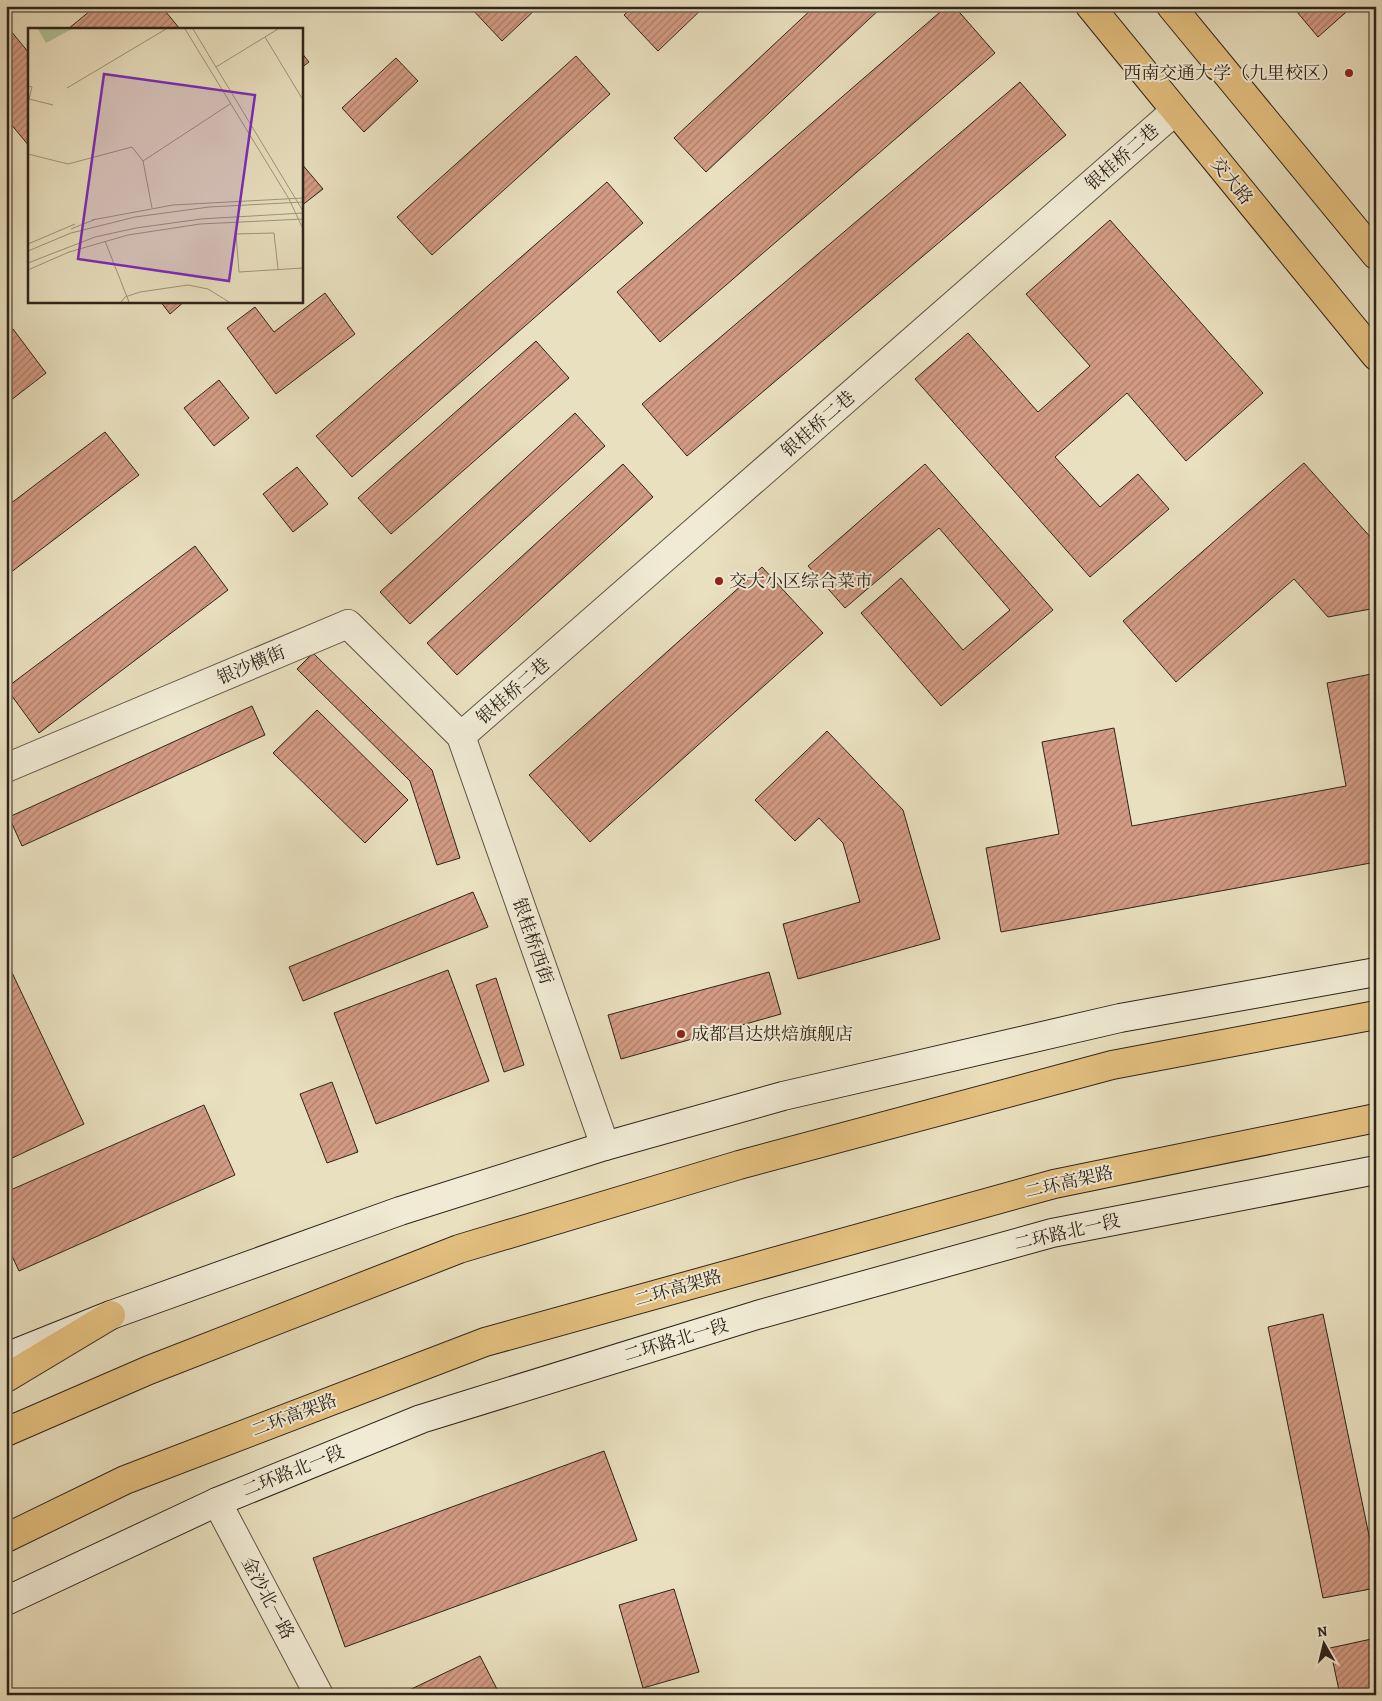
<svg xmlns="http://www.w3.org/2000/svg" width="1382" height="1701" viewBox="0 0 1382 1701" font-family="Alegreya,'Noto Serif SC',serif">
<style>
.building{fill:url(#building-hatch);stroke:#2f241b}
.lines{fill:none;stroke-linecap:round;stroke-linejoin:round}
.minor-casing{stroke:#5e5344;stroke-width:30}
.secondary-casing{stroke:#2f241b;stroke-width:30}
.primary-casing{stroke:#2f241b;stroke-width:30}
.trunk-casing{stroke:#2f241b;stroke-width:30}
.minor{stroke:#f1ebd5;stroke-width:28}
.secondary{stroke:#f1ebd5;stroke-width:28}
.primary{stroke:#e4c080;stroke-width:28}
.trunk{stroke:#e4c080;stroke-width:28}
.trunk-bridge-casing{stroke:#2f241b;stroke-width:30;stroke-linecap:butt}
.trunk-bridge{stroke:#e4c080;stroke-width:28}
.poi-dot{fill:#8f2418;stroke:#f1ebd5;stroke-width:2}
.labels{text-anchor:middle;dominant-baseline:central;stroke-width:4;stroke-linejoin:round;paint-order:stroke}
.poi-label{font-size:18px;fill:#2f241b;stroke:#f1ebd5;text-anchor:start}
.street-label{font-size:18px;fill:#2f241b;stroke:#f1ebd5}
.inset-road{fill:none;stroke:#9f957d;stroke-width:1}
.view{fill:#7b2cbf;fill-opacity:0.15;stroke:#7b2cbf;stroke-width:2.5}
.inset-edge{fill:none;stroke:#2f241b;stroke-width:2.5}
</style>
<defs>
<pattern id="building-hatch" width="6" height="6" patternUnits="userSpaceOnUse" patternTransform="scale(1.25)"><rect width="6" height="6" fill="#d39b84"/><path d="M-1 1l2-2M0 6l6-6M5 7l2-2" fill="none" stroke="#ac7e6b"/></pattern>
</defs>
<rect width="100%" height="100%" fill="#e9e0bf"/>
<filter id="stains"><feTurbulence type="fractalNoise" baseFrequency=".004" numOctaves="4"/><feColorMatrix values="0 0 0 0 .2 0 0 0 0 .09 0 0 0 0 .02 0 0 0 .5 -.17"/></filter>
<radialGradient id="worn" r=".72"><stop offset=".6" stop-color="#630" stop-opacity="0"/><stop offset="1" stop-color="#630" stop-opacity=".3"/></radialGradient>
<path class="building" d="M96 6H161L180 29H68Z
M469 6H539L502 41Z
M634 6H705L658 51 624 15Z
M815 6H883L706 172 674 138Z
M947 6H954L995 53 660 342 617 292Z
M1292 6H1353L1318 37Z
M6 25 29 53V146L6 118Z
M301 52 309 62 301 68Z
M576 56 610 94 432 255 397 217Z
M396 58 418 81 364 132 342 108Z
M1020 82 1066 135 687 456 642 404Z
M301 163 323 189 301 206Z
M607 182 643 223 352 477 316 436Z
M1110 220 1263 393 1186 461 1127 393 1055 457 1100 507 1138 474 1169 509 1090 577 915 379 968 333 1038 412 1090 366 1026 294Z
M325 293 355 334 276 394 227 328 255 307 274 332Z
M160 301H185L170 314Z
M13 329 46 373 6 404V334Z
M536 341 569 378 391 534 358 498Z
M219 380 249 418 214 446 184 408Z
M575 413 605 446 410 624 380 592Z
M105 432 139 475 6 576V507Z
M1304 463 1374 541 1376 553V608L1328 617 1294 579 1176 682 1123 621Z
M623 464 653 497 457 675 427 643Z
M925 464 1053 610 941 706 861 613 901 578 963 650 1010 610 939 528 845 608 808 566Z
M297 467 328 504 293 532 263 494Z
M195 546 228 590 39 733 6 688Z
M762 567 823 633 590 842 529 775Z
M313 653 432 770 460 858 437 865 410 781 297 669Z
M1376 673V862L1001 932 986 848 1059 834 1042 742 1114 728 1132 826 1346 786 1327 683Z
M252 706 265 735 22 846 9 817Z
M317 710 408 800 365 843 273 753Z
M827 731 903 810 940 939 798 979 783 924 860 902 843 843 819 818 795 841 755 800Z
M473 892 488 927 303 1001 289 967Z
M6 960 84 1124 6 1161Z
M448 970 489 1081 376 1124 334 1013Z
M769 972 781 1014 621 1059 608 1015Z
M496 978 524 1065 504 1072 476 985Z
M332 1082 358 1152 327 1163 300 1094Z
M204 1105 235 1175 19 1271 6 1243V1192Z
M1323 1314 1376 1569V1588L1323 1598 1268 1327Z
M604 1451 637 1540 345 1647 313 1558Z
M674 1589 699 1672 643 1688 619 1605Z
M1376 1638V1695H1340L1330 1648Z
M480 1656 500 1695H399Z"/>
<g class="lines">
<g class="minor-casing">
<path id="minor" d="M461 736 1175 111
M6 768 348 624 461 736 605 1146
M217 1502 319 1695"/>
</g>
<g class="secondary-casing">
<path id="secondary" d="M6 1357 111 1315 400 1211 605 1146 783 1096 1120 1018 1376 972
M6 1601 217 1502 421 1419 757 1315 1052 1233 1376 1170"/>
</g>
<g class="primary-casing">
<path id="primary" d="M1090 6 1376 356
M1171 6 1376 255"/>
</g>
<g class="trunk-casing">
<path id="trunk" d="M6 1378 111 1315
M6 1538 125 1480 485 1342 1054 1184 1376 1118"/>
</g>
<use href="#minor" class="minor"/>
<use href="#secondary" class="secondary"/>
<use href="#primary" class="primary"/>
<use href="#trunk" class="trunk"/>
<g class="trunk-bridge-casing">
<path id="trunk-bridge" d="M6 1432 149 1370 459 1249 739 1165 1112 1065 1376 1015"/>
</g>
<use href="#trunk-bridge" class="trunk-bridge"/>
</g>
<g class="poi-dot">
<circle cx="1349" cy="73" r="5"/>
<circle cx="719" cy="581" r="5"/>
<circle cx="681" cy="1034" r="5"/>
</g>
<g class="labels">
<g class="poi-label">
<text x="1339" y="73" text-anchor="end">西南交通大学（九里校区）</text>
<text x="729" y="581">交大小区综合菜市</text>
<text x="691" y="1034">成都昌达烘焙旗舰店</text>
</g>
<g class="street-label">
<text transform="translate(1122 157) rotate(-41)">银桂桥二巷</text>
<text transform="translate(1232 181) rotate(51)">交大路</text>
<text transform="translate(818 424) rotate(-41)">银桂桥二巷</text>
<text transform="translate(251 665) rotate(-23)">银沙横街</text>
<text transform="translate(513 691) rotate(-41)">银桂桥二巷</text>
<text transform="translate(533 941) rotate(71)">银桂桥西街</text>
<text transform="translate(1069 1182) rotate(-13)">二环高架路</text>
<text transform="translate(1067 1232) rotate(-13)">二环路北一段</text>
<text transform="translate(678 1288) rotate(-16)">二环高架路</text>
<text transform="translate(676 1340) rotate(-17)">二环路北一段</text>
<text transform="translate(294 1415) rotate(-21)">二环高架路</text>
<text transform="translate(293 1471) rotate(-22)">二环路北一段</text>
<text transform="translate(268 1598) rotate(62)">金沙北一路</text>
</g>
</g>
<g transform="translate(28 28)">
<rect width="275" height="275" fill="#e9e0bf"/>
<path d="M10 1H44L18 15Z" fill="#b1c396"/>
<path class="inset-road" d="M157 1 261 171 275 201M165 1 275 183M237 9 275 72M188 39 250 1M0 58 4 59 1 71 25 77M39 60 138 1M0 126 40 136 104 119 115 133 124 180M115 133 202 76M64 192 145 177 275 170M43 201 68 191M77 213 101 274M0 216 47 196M0 223 43 205 107 189 181 179 275 174M0 235 67 209 108 200 173 191 275 185M250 241 246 205 208 206 211 244 275 240M0 242 41 224 100 207 172 196 275 191M93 274 97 269 112 264 160 257 180 261 201 274"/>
<path class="view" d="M76 46 227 67 201 253 50 231Z"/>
<rect width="275" height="275" class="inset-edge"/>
</g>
<rect width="1382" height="1701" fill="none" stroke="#e9e0bf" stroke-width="25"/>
<rect x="8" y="8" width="1367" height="1686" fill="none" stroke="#2f241b" stroke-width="2.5"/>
<rect x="12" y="12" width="1357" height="1676" fill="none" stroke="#2f241b"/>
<g transform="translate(1324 1644) rotate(352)" stroke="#f1ebd5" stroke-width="4" paint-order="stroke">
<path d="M0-4L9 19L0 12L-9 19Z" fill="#2f241b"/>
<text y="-8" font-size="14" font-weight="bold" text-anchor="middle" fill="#2f241b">N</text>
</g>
<rect width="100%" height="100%" filter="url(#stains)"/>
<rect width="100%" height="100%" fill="url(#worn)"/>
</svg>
